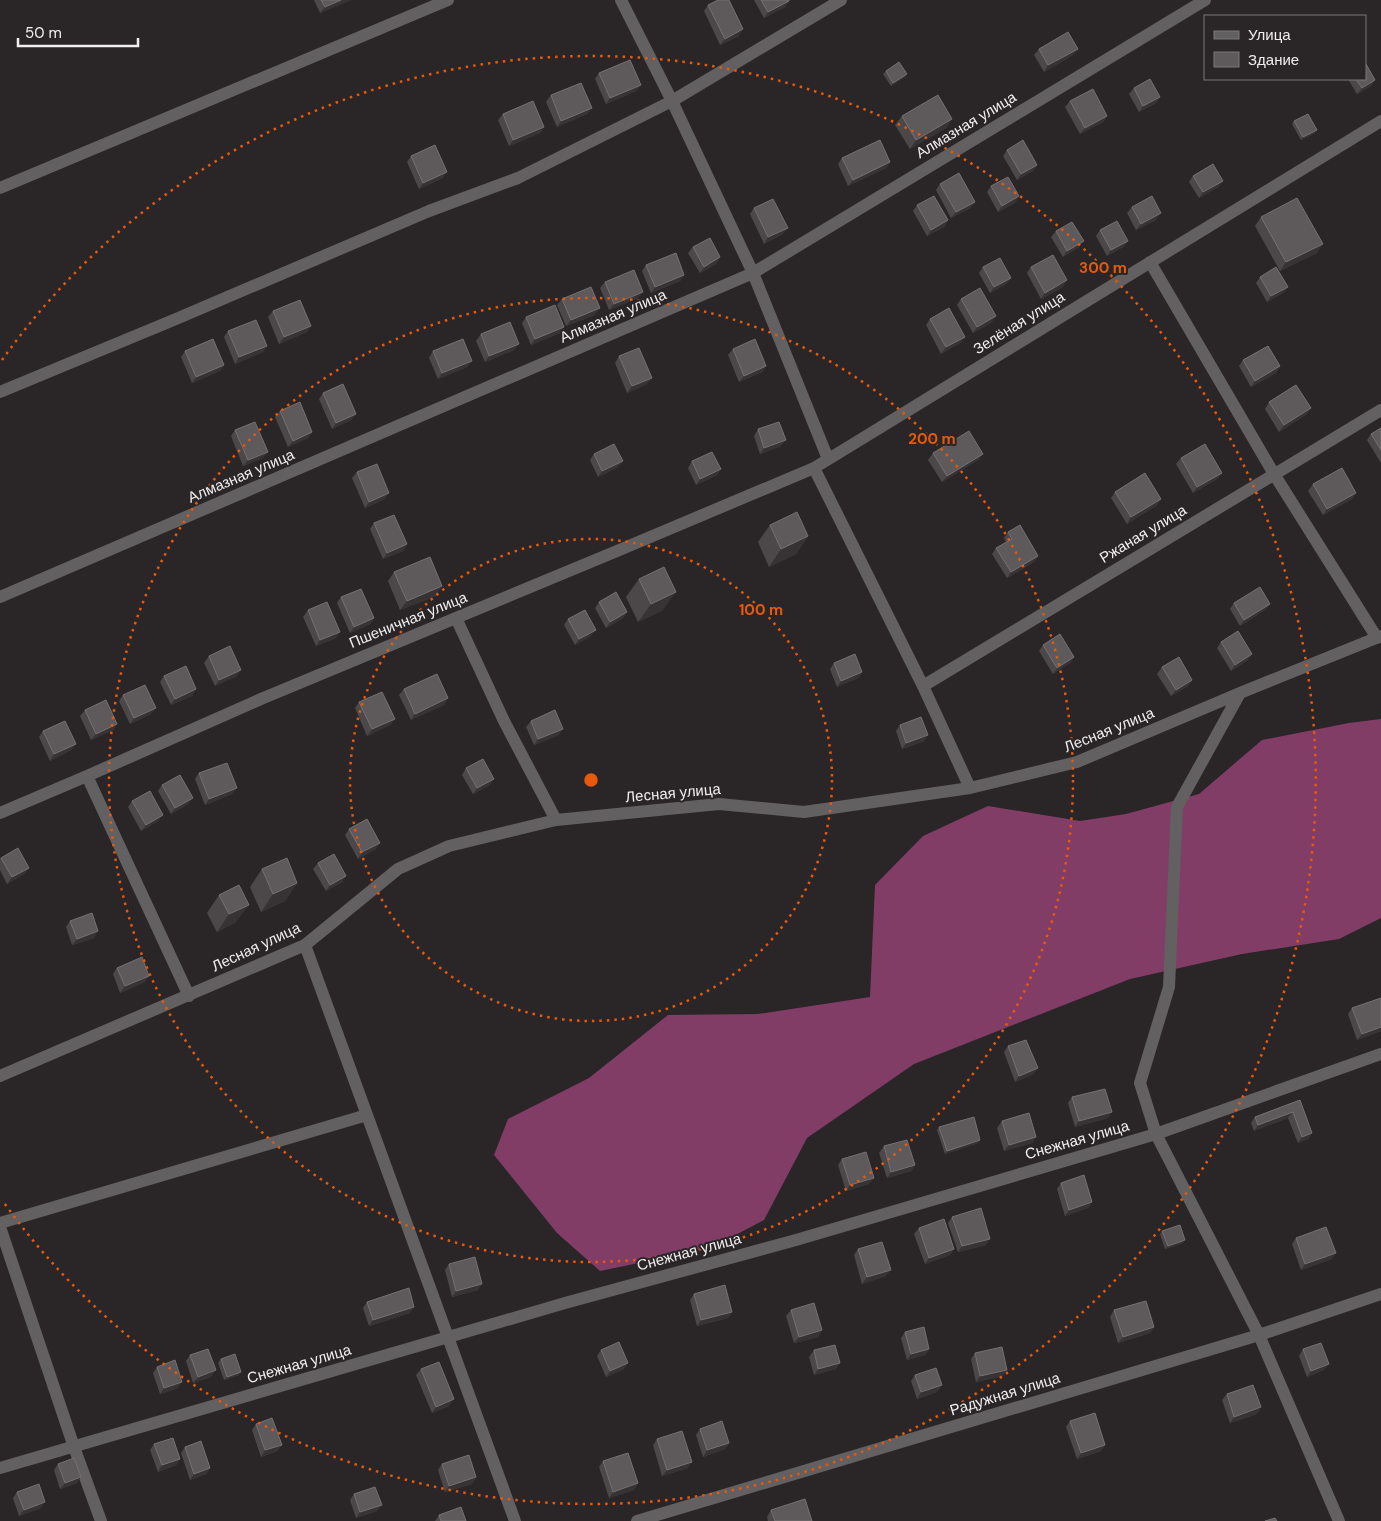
<svg xmlns="http://www.w3.org/2000/svg" width="1381" height="1521" viewBox="0 0 1381 1521" font-family="'DM Sans',sans-serif">
<style>
.forest{fill:#823d67}
.lines{fill:none;stroke-linecap:round;stroke-linejoin:round}
.minor{stroke:#626061;stroke-width:12}
.wall{fill:#4c484a}
.shaded-wall{fill:#373335}
.building{fill:#5e5a5c;stroke:#757173}
.ring{fill:none;stroke:#e8590c;stroke-width:2.5;stroke-dasharray:2.5 5}
.labels{text-anchor:middle;dominant-baseline:central;stroke-width:4;stroke-linejoin:round;paint-order:stroke}
.street-label{font-size:15px;fill:#f0eeef;stroke:#2a2628}
.centre{fill:#e8590c;stroke:#2a2628;stroke-width:2.5}
.ring-label{font-size:15px;text-anchor:middle;font-weight:bold;fill:#e8590c;stroke:#2a2628;stroke-width:4;stroke-linejoin:round;paint-order:stroke}
</style>
<rect width="100%" height="100%" fill="#2a2628"/>
<path class="forest" d="M1381 719V918L1339 939 1242 954 1130 979 914 1064 807 1138 764 1220 711 1248 600 1271 557 1233 494 1155 508 1119 589 1078 668 1015 758 1014 870 997 875 885 923 836 988 806 1080 821 1126 814 1199 794 1262 740 1349 723Z"/>
<g class="lines">
<path class="minor" d="M621 0 672 101 753 273 828 459
M0 188 448 0
M1150 262 1274 474 1377 638
M0 392 176 319 429 211 518 178 672 101 841 0
M814 468 923 686 970 788
M0 597 753 273 1205 0
M456 618 504 721 556 820
M923 686 1381 410
M1240 693 1177 807 1169 987 1140 1083 1156 1134 1259 1335 1339 1521
M87 776 189 996
M0 813 87 776 261 699 617 551 814 468 1381 121
M305 945 515 1521
M0 1076 305 945 398 869 449 846 556 820 719 804 804 812 970 788 1077 762 1240 693 1381 636
M0 1223 367 1115
M0 1227 74 1447 101 1521
M0 1468 565 1303 796 1240 1156 1134 1381 1054
M637 1521 1259 1335 1381 1294"/>
</g>
<path class="wall" d="M314 0H351L320 13Z
M754 0H789L785 7 764 18Z
M708 5 739 36 720 45 704 11Z
M1039 49 1073 55 1044 72 1034 55Z
M886 71 907 74 905 77 891 86 883 74Z
M599 73 636 91 606 104 595 79Z
M1348 79H1365L1375 80 1371 86 1357 94Z
M1134 88 1160 97 1156 103 1139 112 1129 94Z
M551 95 592 108 587 114 557 127 546 102Z
M1070 101 1107 116 1103 122 1080 134 1065 107Z
M503 114 544 127 540 133 509 146 498 120Z
M902 116 952 119 946 128 910 149 895 125Z
M1294 121 1315 133 1301 140 1292 124Z
M1007 150 1037 165 1033 171 1017 180 1003 156Z
M411 156 443 178 419 189 407 162Z
M842 158 890 162 886 168 848 186 838 164Z
M1193 176 1223 181 1218 187 1199 198 1189 182Z
M940 184 975 202 970 208 951 218 936 190Z
M991 186 1019 196 1015 203 998 212 987 192Z
M917 205 948 220 944 227 927 236 913 211Z
M1132 207 1156 220 1136 230 1127 213Z
M754 208 783 234 764 244 750 214Z
M1261 217 1317 253 1280 271 1255 226Z
M1100 230 1128 241 1123 247 1107 256 1096 236Z
M1056 231 1079 247 1063 257 1051 237Z
M693 247 720 257 716 264 700 273 688 253Z
M646 265 684 275 680 281 651 293 642 271Z
M983 267 1011 278 1006 284 990 293 979 273Z
M1031 267 1063 287 1041 299 1027 273Z
M1260 277 1288 287 1283 293 1267 302 1256 283Z
M605 282 638 298 609 310 600 288Z
M562 299 595 315 566 326 557 305Z
M961 299 991 323 973 333 957 305Z
M273 311 307 332 279 344 268 317Z
M526 317 564 327 560 333 531 345 522 323Z
M930 319 965 337 960 343 941 354 926 325Z
M228 331 267 346 263 352 235 364 224 337Z
M481 334 514 350 485 362 476 341Z
M733 349 766 366 762 372 739 382 728 355Z
M185 351 224 365 220 371 192 383 181 357Z
M433 351 467 367 438 379 429 358Z
M619 356 647 384 627 393 615 363Z
M1243 360 1280 366 1276 373 1251 387 1239 366Z
M323 393 356 414 351 420 332 429 319 399Z
M1269 402 1307 414 1279 432 1265 409Z
M280 411 312 432 308 438 288 447 275 417Z
M1381 428V463L1367 440 1371 434Z
M758 429 781 446 760 454 754 436Z
M235 430 263 458 243 466 231 436Z
M933 453 983 454 978 460 942 482 928 460Z
M594 454 623 461 618 467 598 477 590 460Z
M1181 458 1222 473 1217 479 1193 493 1176 464Z
M692 461 721 469 717 475 696 485 688 468Z
M357 472 385 499 365 508 352 478Z
M1313 484 1356 493 1352 499 1323 515 1308 491Z
M1115 492 1161 499 1157 505 1127 524 1111 498Z
M374 523 407 544 403 551 383 559 370 529Z
M770 525 808 536 796 554 769 567 758 542Z
M1008 532 1038 556 1034 562 1007 578 992 554 996 548 1006 542 1004 538Z
M394 572 436 596 400 610 388 581Z
M639 579 663 610 638 622 626 597Z
M341 597 374 618 370 624 350 633 337 603Z
M599 602 627 612 623 618 606 628 595 608Z
M1234 603 1270 604 1265 610 1240 626 1230 609Z
M308 610 336 638 316 646 303 617Z
M568 619 591 636 575 645 564 625Z
M1221 642 1248 660 1231 671 1217 648Z
M1043 645 1074 657 1070 663 1053 674 1039 651Z
M209 656 237 676 215 686 204 663Z
M834 663 862 672 858 678 837 687 830 669Z
M1162 667 1192 680 1188 686 1171 696 1157 674Z
M164 676 196 689 192 696 171 705 160 682Z
M404 689 448 698 444 705 411 720 399 695Z
M123 695 151 714 130 724 119 701Z
M359 702 395 719 390 725 367 736 355 708Z
M85 710 117 724 113 730 91 740 80 716Z
M531 721 559 735 534 745 526 727Z
M900 725 924 741 902 749 896 731Z
M43 731 76 744 71 750 50 761 39 737Z
M466 768 490 785 473 794 462 775Z
M199 773 232 794 205 805 195 779Z
M162 785 188 804 171 814 158 791Z
M132 801 158 821 141 831 128 807Z
M349 829 376 849 358 859 345 835Z
M1 858 29 868 24 874 7 884 0 870V859Z
M318 863 342 882 326 891 313 869Z
M262 869 297 883 285 901 261 912 250 887Z
M219 895 236 922 217 932 207 913Z
M70 921 94 938 72 945 66 927Z
M117 968 145 982 120 993 113 974Z
M1352 1008 1381 1031 1357 1040 1348 1014Z
M1008 1046 1034 1074 1015 1082 1004 1052Z
M1072 1097 1108 1118 1075 1127 1068 1103Z
M1300 1100 1312 1133 1308 1139 1298 1143 1288 1118 1254 1131 1251 1123 1255 1117Z
M1002 1121 1036 1137 1032 1143 1004 1151 997 1128Z
M939 1127 980 1140 978 1143 945 1154 937 1130Z
M884 1146 915 1165 911 1171 887 1178 879 1153Z
M842 1159 869 1184 846 1191 838 1165Z
M1061 1183 1092 1202 1088 1208 1065 1216 1057 1189Z
M952 1217 986 1245 958 1252 948 1223Z
M919 1228 954 1249 950 1255 925 1264 914 1234Z
M1162 1231 1183 1243 1165 1249 1160 1234Z
M1296 1238 1332 1259 1301 1270 1292 1244Z
M858 1249 886 1276 862 1284 854 1255Z
M449 1264 478 1290 452 1297 445 1270Z
M694 1294 732 1312 728 1318 697 1326 690 1300Z
M367 1302 410 1313 369 1326 363 1308Z
M791 1310 822 1330 818 1337 794 1343 786 1316Z
M1114 1310 1154 1327 1150 1333 1118 1343 1110 1317Z
M905 1332 929 1349 925 1355 907 1360 901 1338Z
M1303 1349 1324 1370 1307 1377 1299 1356Z
M601 1350 624 1369 606 1377 597 1356Z
M814 1350 836 1369 814 1375 809 1357Z
M975 1353 1003 1376 976 1382 971 1359Z
M190 1355 211 1377 193 1383 186 1361Z
M221 1359 239 1375 224 1380 218 1363Z
M157 1367 178 1388 160 1394 153 1373Z
M421 1369 449 1406 432 1413 416 1375Z
M915 1375 942 1385 937 1392 917 1399 911 1381Z
M1227 1394 1261 1407 1257 1414 1230 1423 1222 1400Z
M1070 1421 1105 1445 1101 1451 1077 1459 1066 1427Z
M256 1424 282 1445 277 1451 261 1457 252 1430Z
M700 1429 729 1443 725 1449 703 1457 696 1435Z
M657 1439 688 1468 662 1476 653 1445Z
M154 1444 180 1459 176 1465 158 1472 150 1450Z
M185 1447 210 1468 206 1474 190 1480 181 1453Z
M603 1461 638 1483 634 1490 609 1498 599 1467Z
M58 1464 77 1483 60 1489 54 1470Z
M442 1464 476 1477 472 1484 445 1492 438 1470Z
M17 1492 41 1508 19 1516 13 1498Z
M354 1494 377 1511 356 1518 350 1500Z
M771 1510 812 1521H768L767 1517Z
M439 1515 466 1521H435Z"/>
<path class="shaded-wall" d="M341 0H351L320 13 325 7Z
M789 1 785 7 764 18 768 12Z
M743 29 739 36 720 45 725 39Z
M1078 49 1073 55 1044 72 1048 65Z
M907 74 905 77 891 86 893 83Z
M1375 80 1371 86 1357 94 1362 88Z
M641 85 636 91 606 104 610 98Z
M1160 97 1156 103 1139 112 1143 106Z
M592 108 587 114 557 127 561 121Z
M1107 116 1103 122 1080 134 1085 128Z
M952 119 946 128 910 149 916 140Z
M544 127 540 133 509 146 513 140Z
M1317 130 1315 133 1301 140 1303 137Z
M890 162 886 168 848 186 853 180Z
M1037 165 1033 171 1017 180 1021 174Z
M447 172 443 178 419 189 423 183Z
M1223 181 1218 187 1199 198 1203 192Z
M1019 196 1015 203 998 212 1002 206Z
M975 202 970 208 951 218 956 212Z
M1161 213 1156 220 1136 230 1141 224Z
M948 220 944 227 927 236 931 230Z
M788 228 783 234 764 244 768 237Z
M1084 241 1079 247 1063 257 1067 251Z
M1128 241 1123 247 1107 256 1111 250Z
M1323 244 1317 253 1280 271 1286 262Z
M720 257 716 264 700 273 704 267Z
M684 275 680 281 651 293 655 287Z
M1011 278 1006 284 990 293 994 287Z
M1067 280 1063 287 1041 299 1045 293Z
M1288 287 1283 293 1267 302 1271 296Z
M643 292 638 298 609 310 614 304Z
M600 308 595 315 566 326 571 320Z
M996 316 991 323 973 333 977 327Z
M311 326 307 332 279 344 284 337Z
M564 327 560 333 531 345 535 339Z
M965 337 960 343 941 354 946 347Z
M519 344 514 350 485 362 489 356Z
M267 346 263 352 235 364 239 357Z
M472 361 467 367 438 379 442 373Z
M224 365 220 371 192 383 196 377Z
M766 366 762 372 739 382 744 376Z
M1280 366 1276 373 1251 387 1255 381Z
M652 378 647 384 627 393 632 386Z
M1311 408 1307 414 1279 432 1284 425Z
M356 414 351 420 332 429 336 423Z
M312 432 308 438 288 447 293 441Z
M786 440 781 446 760 454 764 448Z
M268 452 263 458 243 466 248 460Z
M983 454 978 460 942 482 947 476Z
M623 461 618 467 598 477 602 471Z
M721 469 717 475 696 485 700 479Z
M1222 473 1217 479 1193 493 1197 487Z
M389 493 385 499 365 508 369 502Z
M1356 493 1352 499 1323 515 1327 509Z
M1161 499 1157 505 1127 524 1131 517Z
M808 536 796 554 769 567 781 549Z
M407 544 403 551 383 559 387 553Z
M1038 556 1034 562 1007 578 1011 572Z
M442 586 436 596 400 610 407 601Z
M676 592 663 610 638 622 651 604Z
M1270 604 1265 610 1240 626 1244 620Z
M627 612 623 618 606 628 610 622Z
M374 618 370 624 350 633 354 627Z
M596 630 591 636 575 645 579 639Z
M340 632 336 638 316 646 320 640Z
M1252 654 1248 660 1231 671 1235 665Z
M1074 657 1070 663 1053 674 1057 668Z
M241 670 237 676 215 686 219 680Z
M862 672 858 678 837 687 841 681Z
M1192 680 1188 686 1171 696 1176 690Z
M196 689 192 696 171 705 175 699Z
M448 698 444 705 411 720 415 714Z
M156 708 151 714 130 724 134 718Z
M395 719 390 725 367 736 372 729Z
M117 724 113 730 91 740 96 734Z
M563 729 559 735 534 745 538 739Z
M928 735 924 741 902 749 906 743Z
M76 744 71 750 50 761 54 754Z
M494 779 490 785 473 794 477 788Z
M237 788 232 794 205 805 209 799Z
M193 798 188 804 171 814 175 808Z
M163 815 158 821 141 831 146 825Z
M380 843 376 849 358 859 362 852Z
M29 868 24 874 7 884 12 877Z
M346 876 342 882 326 891 330 885Z
M297 883 285 901 261 912 273 894Z
M249 905 236 922 217 932 229 914Z
M98 931 94 938 72 945 77 939Z
M149 976 145 982 120 993 125 986Z
M1381 1027V1031L1357 1040 1362 1034Z
M1038 1068 1034 1074 1015 1082 1019 1076Z
M1112 1112 1108 1118 1075 1127 1079 1121Z
M1293 1112 1288 1118 1254 1131 1258 1125Z
M1312 1133 1308 1139 1298 1143 1302 1137Z
M1036 1137 1032 1143 1004 1151 1009 1145Z
M980 1140 978 1143 945 1154 947 1151Z
M915 1165 911 1171 887 1178 891 1172Z
M874 1178 869 1184 846 1191 850 1185Z
M1092 1202 1088 1208 1065 1216 1069 1210Z
M990 1239 986 1245 958 1252 962 1246Z
M1185 1240 1183 1243 1165 1249 1168 1246Z
M954 1249 950 1255 925 1264 929 1258Z
M1336 1253 1332 1259 1301 1270 1305 1264Z
M891 1270 886 1276 862 1284 867 1277Z
M482 1284 478 1290 452 1297 456 1291Z
M414 1307 410 1313 369 1326 373 1320Z
M732 1312 728 1318 697 1326 701 1320Z
M1154 1327 1150 1333 1118 1343 1123 1337Z
M822 1330 818 1337 794 1343 799 1337Z
M929 1349 925 1355 907 1360 911 1354Z
M628 1363 624 1369 606 1377 610 1371Z
M840 1363 836 1369 814 1375 818 1369Z
M1329 1364 1324 1370 1307 1377 1311 1371Z
M216 1370 211 1377 193 1383 198 1377Z
M1007 1370 1003 1376 976 1382 980 1376Z
M241 1372 239 1375 224 1380 227 1377Z
M182 1382 178 1388 160 1394 164 1388Z
M942 1385 937 1392 917 1399 921 1392Z
M454 1399 449 1406 432 1413 436 1407Z
M1261 1407 1257 1414 1230 1423 1234 1417Z
M729 1443 725 1449 703 1457 707 1450Z
M282 1445 277 1451 261 1457 265 1450Z
M1105 1445 1101 1451 1077 1459 1081 1453Z
M180 1459 176 1465 158 1472 162 1465Z
M692 1462 688 1468 662 1476 667 1470Z
M210 1468 206 1474 190 1480 194 1474Z
M81 1477 77 1483 60 1489 65 1483Z
M476 1477 472 1484 445 1492 449 1486Z
M638 1483 634 1490 609 1498 613 1492Z
M45 1502 41 1508 19 1516 24 1510Z
M382 1505 377 1511 356 1518 360 1512Z"/>
<path class="building" d="M321 0H341L325 7Z
M718 0H729L743 29 725 39 708 5Z
M761 0H789V1L768 12Z
M1068 32 1078 49 1048 65 1039 49Z
M630 60 641 85 610 98 599 73Z
M899 62 907 74 893 83 886 71Z
M1366 64 1375 80 1362 88 1356 79H1365V65Z
M1150 79 1160 97 1143 106 1134 88Z
M581 83 592 108 561 121 551 95Z
M1093 89 1107 116 1085 128 1070 101Z
M938 95 952 119 916 140 902 116Z
M533 101 544 127 513 140 503 114Z
M1308 114 1317 130 1303 137 1294 121Z
M880 140 890 162 853 180 842 158Z
M1023 140 1037 165 1021 174 1007 150Z
M435 145 447 172 423 183 411 156Z
M1213 164 1223 181 1203 192 1193 176Z
M959 173 975 202 956 212 940 184Z
M1008 177 1019 196 1002 206 991 186Z
M934 196 948 220 931 230 917 205Z
M1152 196 1161 213 1141 224 1132 207Z
M1297 198 1323 244 1286 262 1261 217Z
M773 199 788 228 768 237 754 208Z
M1117 221 1128 241 1111 250 1100 230Z
M1072 222 1084 241 1067 251 1056 231Z
M710 238 720 257 704 267 693 247Z
M676 253 684 275 655 287 646 265Z
M1053 255 1067 280 1045 293 1031 267Z
M1000 258 1011 278 994 287 983 267Z
M1276 267 1288 287 1271 296 1260 277Z
M634 270 643 292 614 304 605 282Z
M591 287 600 308 571 320 562 299Z
M980 288 996 316 977 327 961 299Z
M300 300 311 326 284 337 273 311Z
M555 305 564 327 535 339 526 317Z
M949 308 965 337 946 347 930 319Z
M256 320 267 346 239 357 228 331Z
M510 322 519 344 489 356 481 334Z
M213 339 224 365 196 377 185 351Z
M463 339 472 361 442 373 433 351Z
M755 339 766 366 744 376 733 349Z
M1268 346 1280 366 1255 381 1243 360Z
M639 348 652 378 632 386 619 356Z
M343 384 356 414 336 423 323 393Z
M1296 385 1311 408 1284 425 1269 402Z
M300 402 312 432 293 441 280 411Z
M255 422 268 452 248 460 235 430Z
M779 422 786 440 764 448 758 429Z
M1381 428V450L1371 434Z
M969 431 983 454 947 476 933 453Z
M614 444 623 461 602 471 594 454Z
M1205 444 1222 473 1197 487 1181 458Z
M712 452 721 469 700 479 692 461Z
M377 464 389 493 369 502 357 472Z
M1342 468 1356 493 1327 509 1313 484Z
M1145 473 1161 499 1131 517 1115 492Z
M797 512 808 536 781 549 770 525Z
M394 515 407 544 387 553 374 523Z
M1020 525 1038 556 1011 572 996 548 1012 539 1008 532Z
M430 557 442 586 407 601 394 572Z
M664 567 676 592 651 604 639 579Z
M1260 587 1270 604 1244 620 1234 603Z
M361 589 374 618 354 627 341 597Z
M616 592 627 612 610 622 599 602Z
M327 602 340 632 320 640 308 610Z
M585 610 596 630 579 639 568 619Z
M1238 631 1252 654 1235 665 1221 642Z
M1060 634 1074 657 1057 668 1043 645Z
M230 646 241 670 219 680 209 656Z
M855 654 862 672 841 681 834 663Z
M1179 657 1192 680 1176 690 1162 667Z
M186 666 196 689 175 699 164 676Z
M437 674 448 698 415 714 404 689Z
M145 685 156 708 134 718 123 695Z
M382 692 395 719 372 729 359 702Z
M106 700 117 724 96 734 85 710Z
M555 710 563 729 538 739 531 721Z
M921 717 928 735 906 743 900 725Z
M65 721 76 744 54 754 43 731Z
M483 759 494 779 477 788 466 768Z
M227 763 237 788 209 799 199 773Z
M180 775 193 798 175 808 162 785Z
M150 791 163 815 146 825 132 801Z
M367 819 380 843 362 852 349 829Z
M18 848 29 868 12 877 1 858Z
M334 854 346 876 330 885 318 863Z
M287 858 297 883 273 894 262 869Z
M239 885 249 905 229 914 219 895Z
M92 913 98 931 77 939 70 921Z
M142 957 149 976 125 986 117 968Z
M1381 998V1027L1362 1034 1352 1008Z
M1026 1040 1038 1068 1019 1076 1008 1046Z
M1105 1089 1112 1112 1079 1121 1072 1097Z
M1300 1100 1312 1133 1302 1137 1293 1112 1258 1125 1255 1117Z
M1029 1113 1036 1137 1009 1145 1002 1121Z
M974 1117 980 1140 947 1151 939 1127Z
M907 1140 915 1165 891 1172 884 1146Z
M866 1152 874 1178 850 1185 842 1159Z
M1084 1175 1092 1202 1069 1210 1061 1183Z
M981 1208 990 1239 962 1246 952 1217Z
M944 1219 954 1249 929 1258 919 1228Z
M1180 1225 1185 1240 1168 1246 1162 1231Z
M1326 1227 1336 1253 1305 1264 1296 1238Z
M882 1242 891 1270 867 1277 858 1249Z
M475 1257 482 1284 456 1291 449 1264Z
M725 1285 732 1312 701 1320 694 1294Z
M409 1288 414 1307 373 1320 367 1302Z
M1146 1301 1154 1327 1123 1337 1114 1310Z
M814 1303 822 1330 799 1337 791 1310Z
M924 1327 929 1349 911 1354 905 1332Z
M619 1342 628 1363 610 1371 601 1350Z
M1321 1343 1329 1364 1311 1371 1303 1349Z
M835 1345 840 1363 818 1369 814 1350Z
M1002 1347 1007 1370 980 1376 975 1353Z
M208 1349 216 1370 198 1377 190 1355Z
M235 1354 241 1372 227 1377 221 1359Z
M175 1360 182 1382 164 1388 157 1367Z
M439 1362 454 1399 436 1407 421 1369Z
M936 1368 942 1385 921 1392 915 1375Z
M1253 1385 1261 1407 1234 1417 1227 1394Z
M1095 1413 1105 1445 1081 1453 1070 1421Z
M272 1418 282 1445 265 1450 256 1424Z
M722 1421 729 1443 707 1450 700 1429Z
M682 1431 692 1462 667 1470 657 1439Z
M173 1438 180 1459 162 1465 154 1444Z
M201 1441 210 1468 194 1474 185 1447Z
M628 1453 638 1483 613 1492 603 1461Z
M469 1455 476 1477 449 1486 442 1464Z
M74 1458 81 1477 65 1483 58 1464Z
M39 1484 45 1502 24 1510 17 1492Z
M375 1487 382 1505 360 1512 354 1494Z
M805 1499 812 1521H775L771 1510Z
M461 1507 466 1521H441L439 1515Z
M1275 1518 1277 1521H1265Z"/>
<g class="ring">
<circle cx="591" cy="780" r="241"/>
<circle cx="591" cy="780" r="482"/>
<path d="M2 360A724 724 0 1 1 2 1200"/>
</g>
<g class="labels">
<g class="street-label">
<text transform="translate(966 125) rotate(-31)">Алмазная улица</text>
<text transform="translate(613 316) rotate(-23)">Алмазная улица</text>
<text transform="translate(1019 323) rotate(-32)">Зелёная улица</text>
<text transform="translate(241 476) rotate(-23)">Алмазная улица</text>
<text transform="translate(1143 534) rotate(-31)">Ржаная улица</text>
<text transform="translate(408 620) rotate(-22)">Пшеничная улица</text>
<text transform="translate(1109 730) rotate(-22)">Лесная улица</text>
<text transform="translate(673 793) rotate(-5)">Лесная улица</text>
<text transform="translate(256 947) rotate(-25)">Лесная улица</text>
<text transform="translate(1077 1140) rotate(-16)">Снежная улица</text>
<text transform="translate(689 1252) rotate(-15)">Снежная улица</text>
<text transform="translate(299 1364) rotate(-16)">Снежная улица</text>
<text transform="translate(1005 1394) rotate(-17)">Радужная улица</text>
</g>
</g>
<circle cx="591" cy="780" r="8" class="centre"/>
<g class="ring-label">
<text x="1103" y="273">300 m</text>
<text x="932" y="444">200 m</text>
<text x="761" y="615">100 m</text>
</g>
<rect x="1204" y="15" width="162" height="65" fill="#2a2628" stroke="#797678"/>
<rect x="1214" y="31" width="25" height="8" fill="#626061" stroke="#797678"/>
<text x="1248" y="40" font-size="15" fill="#f0eeef">Улица</text>
<rect x="1214" y="52" width="25" height="15" fill="#5e5a5c" stroke="#797678"/>
<text x="1248" y="65" font-size="15" fill="#f0eeef">Здание</text>
<path d="M18 38v8h120v-8" fill="none" stroke="#f0eeef" stroke-width="2.5"/>
<text x="25" y="38" font-size="15" fill="#f0eeef" stroke="#2a2628" stroke-width="4" paint-order="stroke">50 m</text>
</svg>
